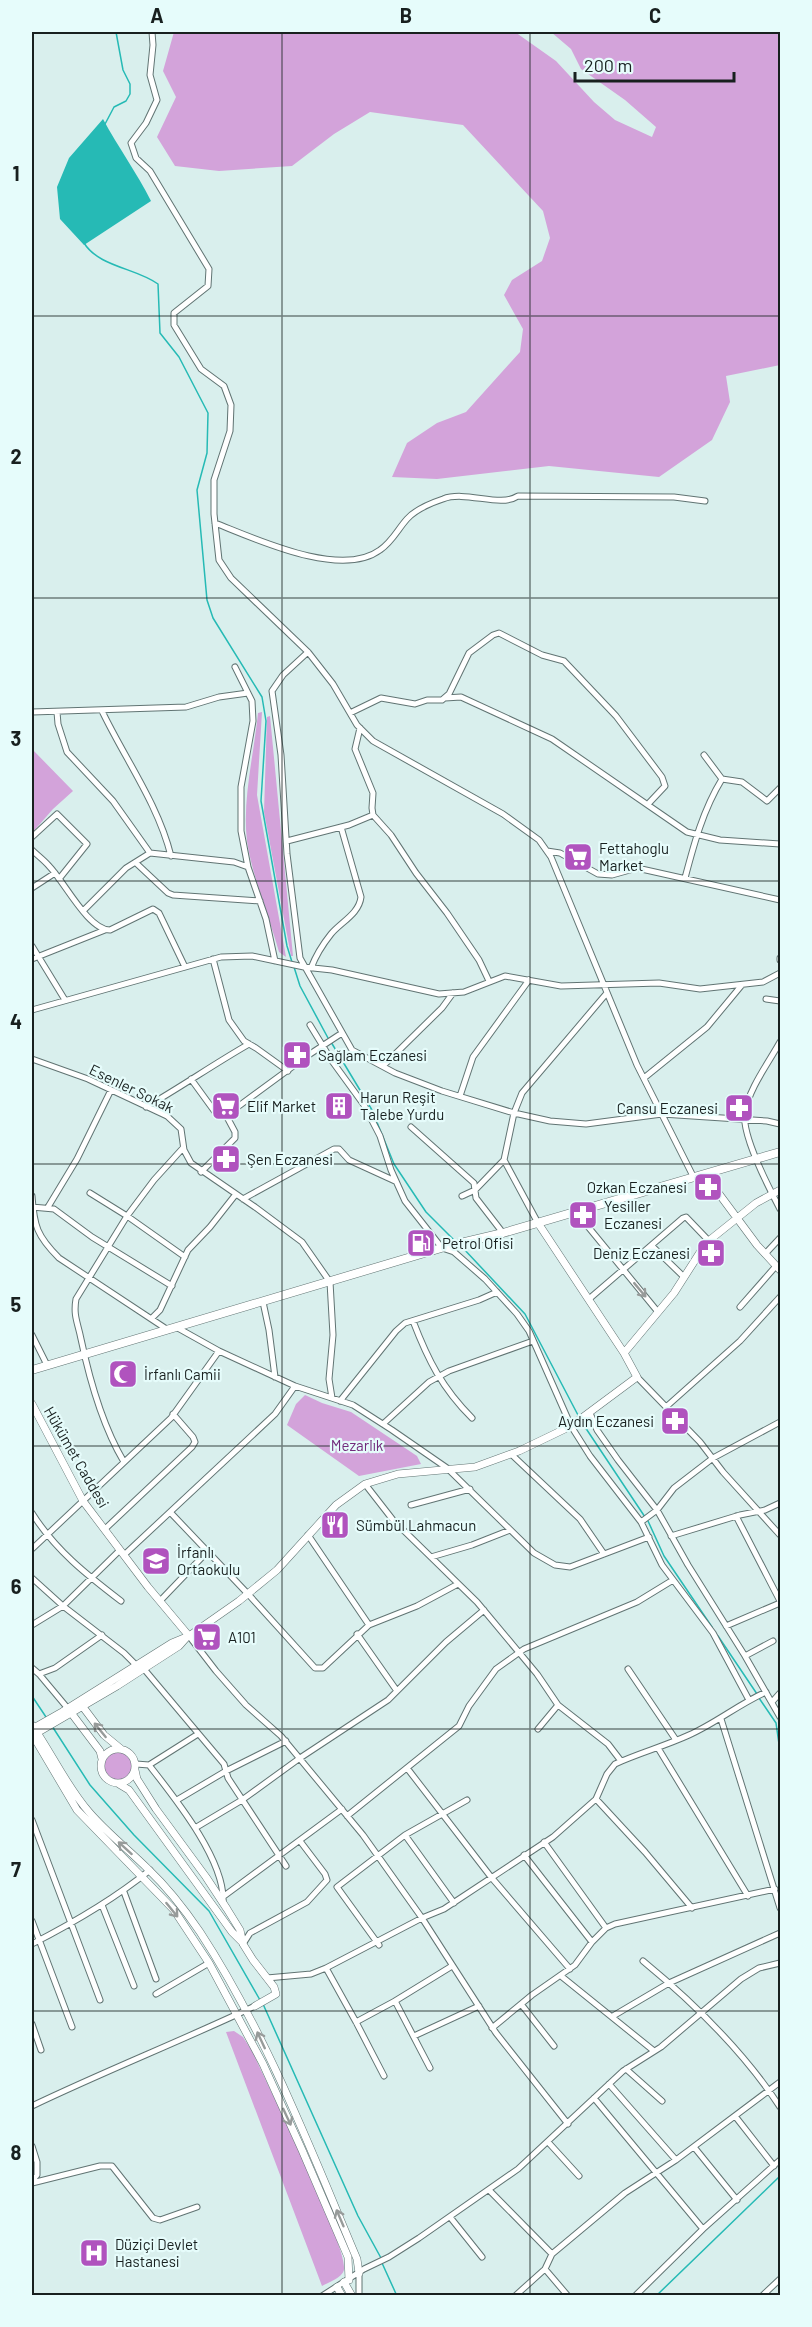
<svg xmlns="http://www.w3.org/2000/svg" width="812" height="2327" viewBox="0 0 812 2327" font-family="Barlow,sans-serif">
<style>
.green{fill:#d3a3da}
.water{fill:#26bab5}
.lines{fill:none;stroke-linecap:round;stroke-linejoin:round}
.stream{stroke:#26bab5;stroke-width:1.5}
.minor-casing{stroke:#617473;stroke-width:7}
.tertiary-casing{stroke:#617473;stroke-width:8}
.secondary-casing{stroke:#617473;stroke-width:9}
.minor{stroke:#fff;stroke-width:5}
.tertiary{stroke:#fff;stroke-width:7}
.secondary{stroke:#fff;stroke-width:8}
.oneway{stroke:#979b9a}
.grid{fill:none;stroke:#18201f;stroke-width:1.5;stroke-opacity:0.55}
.labels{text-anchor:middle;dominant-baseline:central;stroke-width:4.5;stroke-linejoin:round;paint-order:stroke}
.poi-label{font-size:15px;fill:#18201f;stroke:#e6fcfb;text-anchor:start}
.street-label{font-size:15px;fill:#18201f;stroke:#e6fcfb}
.park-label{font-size:15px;fill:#722a7c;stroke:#e6fcfb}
.neatline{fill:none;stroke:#18201f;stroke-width:2}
.grid-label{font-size:20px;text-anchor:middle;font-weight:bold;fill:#18201f}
</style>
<rect width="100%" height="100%" fill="#d9efed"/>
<path class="green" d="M174 32H515L556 61 594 102 615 120 652 137 656 127 625 100 581 69 571 49 551 32H780V365L726 376 730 402 712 440 659 477 549 466 437 479 392 477 407 443 437 423 466 412 520 352 523 329 504 295 512 280 542 261 550 238 543 211 463 125 370 112 334 134 292 166 219 171 175 166 157 137 176 97 163 71Z
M262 712 257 795 286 957 279 952C269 916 252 876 247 841 242 800 254 754 258 713Z
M270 716 293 956H291L264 812 267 717Z
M32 749 73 791 53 809 32 833Z
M305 1395 322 1403 351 1412 417 1456 421 1464 359 1476 287 1425 296 1404Z
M104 1766a14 14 0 1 1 28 0a14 14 0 1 1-28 0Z
M234 2031 243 2037 252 2051C266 2082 349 2248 344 2270 342 2278 329 2282 322 2286L226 2032Z"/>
<path class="water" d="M103 119C118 147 137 173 151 201L84 245 60 219 57 187 69 158Z"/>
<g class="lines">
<path class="stream" d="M104 126 114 107 126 101 130 94V84L123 70 116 32
M84 243C99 267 136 268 158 284L160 333 179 357 208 413 207 453 197 490 207 600 213 618 262 697 266 721 261 801 287 946 292 962
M294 967 300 986 328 1038
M331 1042 372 1110 394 1164 426 1212 456 1242
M462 1247 525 1314 579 1417
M581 1421 645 1517
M648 1521 664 1556 712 1627
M718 1636 757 1694
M32 1696 46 1717
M759 1698 776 1723 780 1751
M52 1726 90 1785 134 1835 209 1911 260 2000
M263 2004 358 2216 381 2258
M382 2263 397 2296
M656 2296 780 2176"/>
<g class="minor-casing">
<path id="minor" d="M152 32 153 45 150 75 157 100 146 123 131 143 136 158 150 171 209 269 208 286 174 313V325L201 369 224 386 231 405 230 431 214 480V514L219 560 231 578 308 652 333 684 357 725 373 741 503 814 539 840 551 857 637 1065 694 1178
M215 523C256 539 341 579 380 550 392 542 398 529 407 519 415 510 431 503 443 499 466 490 500 508 518 496L674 497 705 501
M308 652 283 675 272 691 281 755 287 854 300 958 352 1050 395 1073 442 1091 514 1113 550 1121 586 1124 662 1114 767 1121 780 1124
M235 667 252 701 253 721 241 787V831L248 867 266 919 275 961
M445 698 461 697 552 739 687 832 720 840 780 844
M102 711C125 759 158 804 171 856
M32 712 186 707 219 697 248 693
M57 712 58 724 67 752 113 801 150 853
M350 713 381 698 415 704 427 700H442L449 694 469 653 493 635 499 633 542 655 564 661 616 716 662 777 665 786 649 803
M360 728 355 749 373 793 372 808 373 815 391 835 416 873 447 913 479 960 489 981
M704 755 722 779
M722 779 742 782 767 801 780 788
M32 837 57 814 87 844 59 879
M287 841 349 825 373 815
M32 850C37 855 44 860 49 866 64 881 88 930 110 930L153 909 159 913 185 967
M547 851 560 853 598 874 612 875 637 868 780 900
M136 863 168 893 173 895 260 901
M685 878C694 844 703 810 722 779
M32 888 55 873
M84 910 126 868 150 853 234 862 248 867
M32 946 65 1000
M780 958V960
M32 959 105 930
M213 959 229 1020 244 1041 256 1048 288 1071
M311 968C316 955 323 944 331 934 341 922 359 914 361 897L341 827
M766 999 780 1001
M32 1010 221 957 252 956 304 967 332 970 439 994 464 992 505 976 561 986 659 983 700 989 763 982 780 973
M310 1025 332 1061 364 1105 380 1136 391 1170 405 1201 442 1248 454 1252 485 1279 517 1314 529 1331 571 1426 590 1456 641 1522 662 1565 713 1633 749 1700
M780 1042C769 1062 748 1090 745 1113 741 1134 770 1190 780 1209
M32 1059 88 1079 167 1116 181 1129 184 1150 191 1163 255 1207 302 1242 330 1282 333 1335 329 1379 332 1398
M383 1066 442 1008 453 993
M644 1078 707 1027 741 986
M191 1079 215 1112 227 1117
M460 1096 473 1057 529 980
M146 1107C181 1087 214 1064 249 1044
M411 1127 474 1183 476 1198 503 1233
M201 1172 235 1138V1132L227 1117 232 1111 307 1056 342 1033
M90 1193 127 1216 185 1257
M32 1196C34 1226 37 1236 59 1258L168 1330
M462 1196 475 1190 504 1160
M243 1199 334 1149H339L349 1160 395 1181
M32 1207 54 1209 92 1237 172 1286
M48 1207 77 1159 111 1090
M576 1212 658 1312
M538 1223 504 1160 514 1113 522 1093 606 994
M652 1246 684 1277
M765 1254 780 1238
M589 1299 683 1218 686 1217 709 1241
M263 1302 269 1330 275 1377
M740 1307 776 1266
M152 1318 160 1310 188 1250 210 1227 236 1194
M413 1321C428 1360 442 1388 472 1418
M176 1327 219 1351 295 1386 353 1405 392 1430 447 1468 534 1553 555 1565 570 1567 649 1537
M32 1335 47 1365
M637 1377 700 1442 723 1472 780 1535
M340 1401 396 1331 405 1323 479 1300 497 1292
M666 1407 740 1341 780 1297
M590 1413 597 1430 618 1460 657 1510 688 1565 745 1656 780 1717
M383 1424 429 1382 449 1371 533 1341
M511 1454 580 1519 604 1554
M124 1462C102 1425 90 1382 81 1339 78 1323 73 1316 76 1299L127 1216 154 1180 183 1148
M365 1484 393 1520 477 1602 537 1674 558 1705 608 1744 621 1761
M411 1505 470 1489
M170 1512 248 1594 315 1668H323L369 1625 417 1606 458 1584
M32 1513C55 1550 87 1575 121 1601
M736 1516 780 1601
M641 1522 657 1510 674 1488 713 1458 780 1422
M105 1529 192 1447 195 1442 193 1437 173 1414
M308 1535 369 1625
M671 1536 740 1515 765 1510 780 1503
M32 1549 171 1418 219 1351
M124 1555 275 1414 295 1386
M431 1557 472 1545 510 1530
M32 1578 63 1606 124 1653 136 1665
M160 1601 207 1552
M32 1625 63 1606 120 1550
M726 1626 780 1603
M357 1634 397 1691
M189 1636 216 1671 246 1705 281 1736 363 1835 422 1918 496 2033 568 2124
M745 1656 773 1641
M32 1668 39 1674 70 1711
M144 1669 224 1764 228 1778 286 1866
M628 1669 676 1740
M39 1674 55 1668 102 1635
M772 1702 780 1693
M721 1719 780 1908
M538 1729 558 1705
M658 1748 748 1896
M136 1764 149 1765 198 1734
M149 1765C174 1797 226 1861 223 1903
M407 1768 491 1877 570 1969
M596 1799 645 1852 692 1908
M177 1800 226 1771 286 1741
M347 1816 459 1726 469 1706 496 1669 524 1649 637 1602 673 1580
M32 1820 100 2000
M195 1828 242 1800 300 1758 388 1700 446 1642 484 1610
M405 1835 454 1903
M544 1842 606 1928
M524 1855 592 1942
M124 1892 156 1979
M224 1896 342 1809
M102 1905 134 1986
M32 1921 72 2027
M32 1944C73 1923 113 1900 150 1870
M243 1944 250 1933 307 1902 327 1880 325 1874 300 1841
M379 1945 337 1887 405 1835 467 1800
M643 1961C694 2003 744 2052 780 2107
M326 1968 422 1918 444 1909 553 1837 596 1799 607 1774 615 1764C639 1753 665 1746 689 1735 716 1723 739 1704 766 1692
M561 1976 654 2051
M267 1978 311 1974 326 1968 356 2022
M156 1994 209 1963
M395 2001 430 2068
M521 2004 554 2046
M613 2016 669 1983 780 1933
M32 2024 41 2050
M492 2028 532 1995 575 1965 592 1942 606 1928 615 1924 775 1889
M414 2036 479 2006
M626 2069 662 2101
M384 2076 356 2022 395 2001 452 1966
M609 2084 676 2160
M594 2098 703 2229 635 2296
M32 2106C105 2071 181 2041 255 2006
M735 2116 774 2166
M548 2142 579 2176
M32 2146 37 2162V2175L32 2181
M694 2147 737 2200
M32 2183 100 2166H112L153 2218 160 2220 197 2207
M489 2190 552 2254
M450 2217 482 2257
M703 2229 780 2160
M545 2269 568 2296
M359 2273V2296
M322 2296 364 2269 389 2257 419 2238 518 2169 623 2071 661 2047 741 1979 759 1968 780 1963
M515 2296 545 2269 552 2254 625 2193 676 2160 780 2082
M762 2296 780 2279"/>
</g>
<g class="tertiary-casing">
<path id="tertiary" d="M705 1175 757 1245 780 1270
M624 1353 674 1293 706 1243 756 1203 780 1190
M32 1404 83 1501 148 1587 189 1636
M83 1707 104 1735 121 1749
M72 1714 100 1751 102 1759
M32 1725C52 1754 67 1787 89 1812 107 1833 129 1850 148 1869 167 1887 185 1910 200 1932 266 2033 310 2148 357 2259L359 2273
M32 1729 62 1712 172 1643 189 1636 239 1601 277 1570 336 1505 365 1484 398 1474 475 1467 519 1451 571 1426 637 1377 624 1353 538 1223
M32 1734 77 1810 174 1910 209 1963 263 2064 302 2150 348 2257 349 2280
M35 1734 117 1686 179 1646 187 1637
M101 1766a17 17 0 1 1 34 0a17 17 0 1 1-34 0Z
M135 1770 137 1779 156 1809 206 1877 227 1909 240 1930 243 1944 253 1960 274 1987 276 1994 255 2006
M119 1784 129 1790 232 1932 242 1942
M344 2282 352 2296
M337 2287 342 2296"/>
</g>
<g class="secondary-casing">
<path id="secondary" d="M32 1370 448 1246 503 1233 780 1152"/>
</g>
<use href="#minor" class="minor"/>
<use href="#tertiary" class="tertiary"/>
<use href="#secondary" class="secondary"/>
</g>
<defs><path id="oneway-shaft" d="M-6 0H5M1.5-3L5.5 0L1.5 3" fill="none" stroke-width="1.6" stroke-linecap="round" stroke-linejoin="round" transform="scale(1.5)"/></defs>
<g class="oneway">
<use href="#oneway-shaft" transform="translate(640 1290) rotate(50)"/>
<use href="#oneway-shaft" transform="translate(100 1730) rotate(-129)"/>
<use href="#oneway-shaft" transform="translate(125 1848) rotate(-138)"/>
<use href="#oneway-shaft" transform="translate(172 1910) rotate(51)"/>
<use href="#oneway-shaft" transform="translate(261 2040) rotate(-115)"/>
<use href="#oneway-shaft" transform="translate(287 2117) rotate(65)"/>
<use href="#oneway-shaft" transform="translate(340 2218) rotate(-113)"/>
</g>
<path class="grid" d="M282 32V2296M530 32V2296M32 316H780M32 598H780M32 881H780M32 1164H780M32 1446H780M32 1729H780M32 2011H780"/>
<defs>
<g id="supermarket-square" transform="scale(1.5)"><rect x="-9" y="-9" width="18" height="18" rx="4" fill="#b053be" stroke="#e6fcfb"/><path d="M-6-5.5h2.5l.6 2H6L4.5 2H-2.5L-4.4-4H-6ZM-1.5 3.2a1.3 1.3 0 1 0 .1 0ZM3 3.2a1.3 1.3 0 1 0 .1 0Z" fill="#fff"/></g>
<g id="pharmacy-square" transform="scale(1.5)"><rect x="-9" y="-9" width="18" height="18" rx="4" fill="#b053be" stroke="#e6fcfb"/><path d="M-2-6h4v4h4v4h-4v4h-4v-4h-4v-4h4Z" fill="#fff"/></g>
<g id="building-square" transform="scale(1.5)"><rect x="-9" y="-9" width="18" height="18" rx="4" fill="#b053be" stroke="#e6fcfb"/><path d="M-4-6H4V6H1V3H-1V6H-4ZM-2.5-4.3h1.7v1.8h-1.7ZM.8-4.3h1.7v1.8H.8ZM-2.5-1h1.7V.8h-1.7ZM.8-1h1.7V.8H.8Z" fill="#fff"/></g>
<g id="fuel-square" transform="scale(1.5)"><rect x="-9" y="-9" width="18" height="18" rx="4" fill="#b053be" stroke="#e6fcfb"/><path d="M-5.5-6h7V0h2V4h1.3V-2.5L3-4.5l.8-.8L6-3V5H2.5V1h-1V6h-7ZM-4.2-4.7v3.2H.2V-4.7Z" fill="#fff"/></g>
<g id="mosque-square" transform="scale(1.5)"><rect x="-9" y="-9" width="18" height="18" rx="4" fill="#b053be" stroke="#e6fcfb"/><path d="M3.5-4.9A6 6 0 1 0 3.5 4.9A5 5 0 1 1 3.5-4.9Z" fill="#fff"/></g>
<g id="restaurant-square" transform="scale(1.5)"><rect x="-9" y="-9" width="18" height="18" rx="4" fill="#b053be" stroke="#e6fcfb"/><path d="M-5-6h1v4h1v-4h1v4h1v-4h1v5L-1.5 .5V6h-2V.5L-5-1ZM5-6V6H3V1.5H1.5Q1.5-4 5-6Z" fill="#fff"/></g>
<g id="school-square" transform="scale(1.5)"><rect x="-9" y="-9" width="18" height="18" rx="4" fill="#b053be" stroke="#e6fcfb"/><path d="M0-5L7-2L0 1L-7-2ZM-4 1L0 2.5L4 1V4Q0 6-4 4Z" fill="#fff"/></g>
<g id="hospital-square" transform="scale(1.5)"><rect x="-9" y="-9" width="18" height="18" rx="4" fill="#b053be" stroke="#e6fcfb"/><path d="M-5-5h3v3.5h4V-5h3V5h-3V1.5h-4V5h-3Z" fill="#fff"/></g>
</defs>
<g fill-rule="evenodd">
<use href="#supermarket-square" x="578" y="857"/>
<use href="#pharmacy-square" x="297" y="1055"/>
<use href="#supermarket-square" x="226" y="1106"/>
<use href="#building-square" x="339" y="1106"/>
<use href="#pharmacy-square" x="739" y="1108"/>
<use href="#pharmacy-square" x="226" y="1159"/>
<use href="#pharmacy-square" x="708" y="1187"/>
<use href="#pharmacy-square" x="583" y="1215"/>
<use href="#fuel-square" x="421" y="1243"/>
<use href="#pharmacy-square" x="711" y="1253"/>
<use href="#mosque-square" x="123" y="1374"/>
<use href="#pharmacy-square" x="675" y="1421"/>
<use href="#restaurant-square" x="335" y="1525"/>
<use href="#school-square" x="156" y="1561"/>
<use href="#supermarket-square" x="207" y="1637"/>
<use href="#hospital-square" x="94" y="2253"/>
</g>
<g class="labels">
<g class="poi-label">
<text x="599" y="848">Fettahoglu<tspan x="599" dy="17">Market</tspan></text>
<text x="318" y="1055">Sağlam Eczanesi</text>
<text x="360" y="1097">Harun Reşit<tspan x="360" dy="17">Talebe Yurdu</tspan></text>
<text x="247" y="1106">Elif Market</text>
<text x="718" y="1108" text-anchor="end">Cansu Eczanesi</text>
<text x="247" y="1159">Şen Eczanesi</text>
<text x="687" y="1187" text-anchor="end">Ozkan Eczanesi</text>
<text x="604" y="1206">Yesiller<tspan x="604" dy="17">Eczanesi</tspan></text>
<text x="442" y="1243">Petrol Ofisi</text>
<text x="690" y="1253" text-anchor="end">Deniz Eczanesi</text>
<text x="144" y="1374">İrfanlı Camii</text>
<text x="654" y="1421" text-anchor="end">Aydın Eczanesi</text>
<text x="356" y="1525">Sümbül Lahmacun</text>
<text x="177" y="1552">İrfanlı<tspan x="177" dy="17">Ortaokulu</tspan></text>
<text x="228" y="1637">A101</text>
<text x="115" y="2244">Düziçi Devlet<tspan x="115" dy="17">Hastanesi</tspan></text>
</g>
<g class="street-label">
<text transform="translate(132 1088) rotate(26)">Esenler Sokak</text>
<text transform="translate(77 1457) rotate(60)">Hükümet Caddesi</text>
</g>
<g class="park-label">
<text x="357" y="1445">Mezarlık</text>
</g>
</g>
<rect width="812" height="2327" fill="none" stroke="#e6fcfb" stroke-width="66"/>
<path d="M575 72v9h159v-9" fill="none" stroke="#18201f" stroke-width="3"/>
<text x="584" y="72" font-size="18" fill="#18201f" stroke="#e6fcfb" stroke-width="4.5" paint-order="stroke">200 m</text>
<rect x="33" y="33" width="746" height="2261" class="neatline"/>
<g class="grid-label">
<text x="157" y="23">A</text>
<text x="406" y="23">B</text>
<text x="655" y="23">C</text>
<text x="16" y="181">1</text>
<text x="16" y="464">2</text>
<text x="16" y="746">3</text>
<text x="16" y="1029">4</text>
<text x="16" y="1312">5</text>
<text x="16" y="1594">6</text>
<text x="16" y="1877">7</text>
<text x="16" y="2160">8</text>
</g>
</svg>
